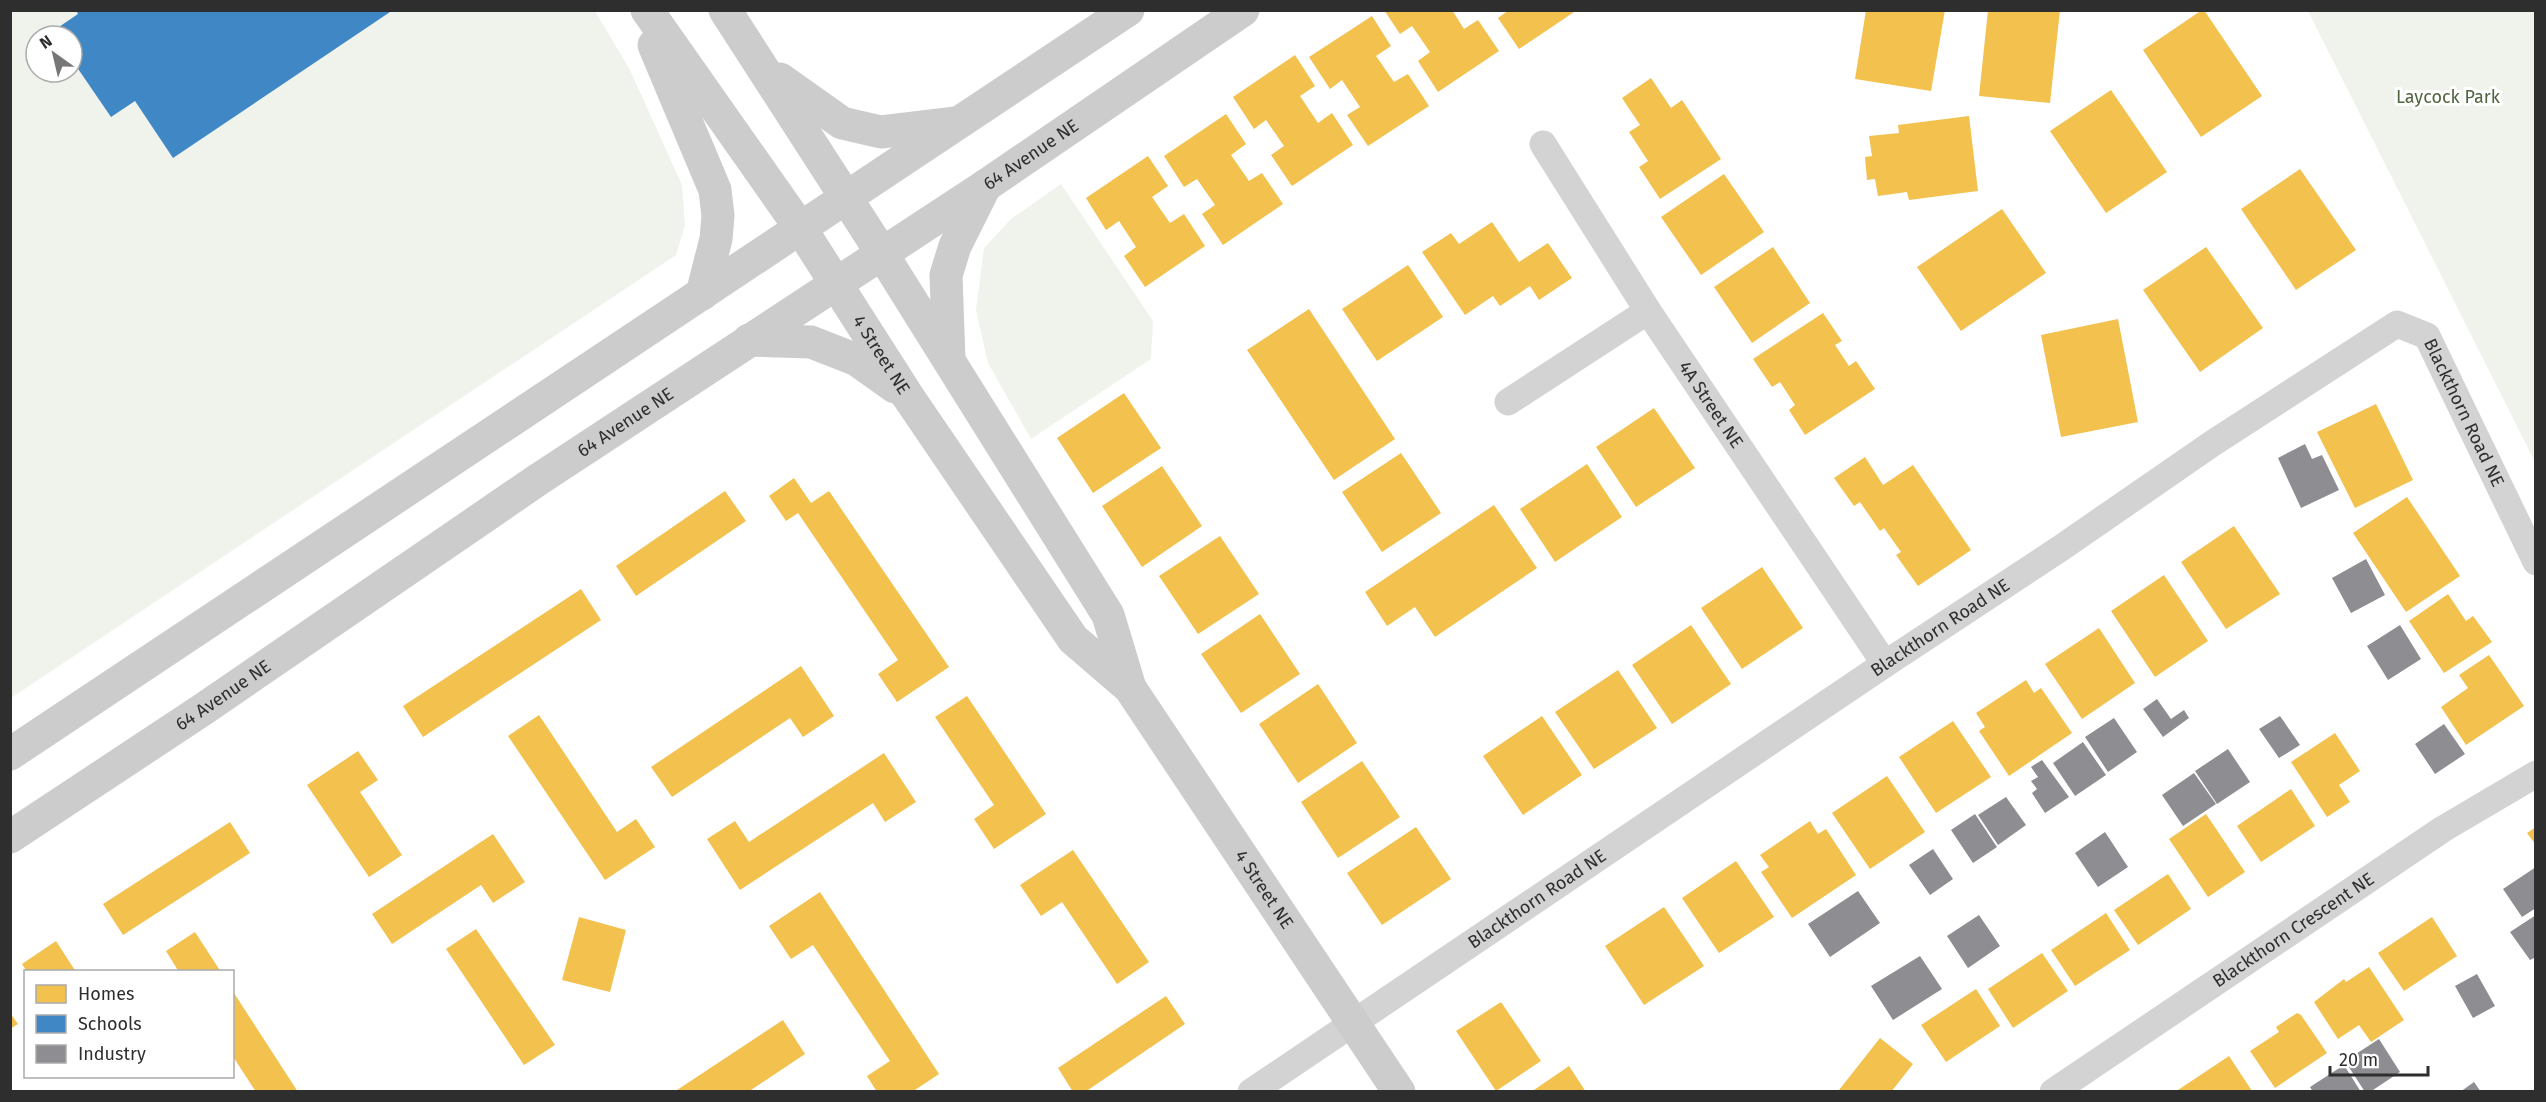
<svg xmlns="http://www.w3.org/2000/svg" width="2546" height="1102" viewBox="0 0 2546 1102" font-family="'Fira Sans',sans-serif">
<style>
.green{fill:#f0f3ec;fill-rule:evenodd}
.homes{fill:#f2c14e}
.schools{fill:#3f88c5}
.industry{fill:#8d8d92}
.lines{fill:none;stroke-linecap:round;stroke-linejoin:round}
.street{stroke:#d3d3d3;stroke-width:27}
.secondary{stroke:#ccc;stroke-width:33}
.labels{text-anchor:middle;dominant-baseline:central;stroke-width:6;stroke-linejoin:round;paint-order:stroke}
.park-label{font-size:18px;fill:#516540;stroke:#fff}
.street-label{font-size:18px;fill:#2e2e2e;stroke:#fff}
</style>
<rect width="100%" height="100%" fill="#fff"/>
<path class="green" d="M11 11H595L630 70 682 185 685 225 676 255 11 698ZM36 36H72V72H36Z
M2308 11H2535V463L2532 456Z
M1061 184 1153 321 1151 359 1031 439 988 363 976 310 984 248 1011 219Z"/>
<path class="homes" d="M1384 10H1452L1464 29 1478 20 1499 51 1438 92 1418 61 1430 52 1412 26 1400 34Z
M1509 10H1577L1519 49 1498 18Z
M1866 10H1945L1931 91 1855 79Z
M1988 10H2060L2050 103 1979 96Z
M2202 10H2204L2262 96 2201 137 2143 50Z
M1372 16 1391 46 1376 56 1394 82 1408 74 1429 106 1368 146 1347 115 1360 107 1342 80 1330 89 1309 57Z
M1295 55 1315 86 1300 96 1318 123 1332 113 1353 145 1292 186 1271 155 1284 146 1266 120 1254 129 1233 97Z
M1651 78 1671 108 1682 100 1721 159 1660 199 1639 167 1648 161 1629 132 1640 125 1622 98Z
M2111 90 2167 172 2106 213 2050 131Z
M1226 114 1246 144 1231 155 1249 181 1262 173 1283 204 1223 245 1202 214 1215 205 1197 179 1184 187 1164 156Z
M1969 116 1978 191 1909 200 1907 192 1878 196 1875 179 1867 180 1865 157 1872 156 1869 136 1899 133 1898 125Z
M1148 156 1168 186 1152 197 1170 223 1184 214 1205 246 1145 287 1124 256 1136 247 1119 221 1106 230 1086 198Z
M2300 169 2356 250 2296 290 2241 209Z
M1724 174 1764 232 1701 275 1661 217Z
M2002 209 2046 273 1961 331 1917 267Z
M1492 222 1519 262 1548 243 1572 278 1539 300 1530 286 1500 306 1493 296 1465 315 1422 252 1451 233 1459 244Z
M1773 247 1810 303 1752 343 1714 287Z
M2206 247 2263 328 2200 372 2143 290Z
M1408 265 1443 317 1377 361 1342 309Z
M1309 309 1395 439 1334 480 1247 350Z
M1823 313 1842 341 1835 345 1849 366 1856 361 1875 389 1805 435 1789 410 1795 405 1780 382 1772 387 1753 359Z
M2118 319 2138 422 2061 437 2041 335Z
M1124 393 1161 448 1093 493 1057 438Z
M2376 404 2413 480 2355 508 2317 432Z
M1654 408 1695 468 1636 507 1596 447Z
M1401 453 1441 513 1382 552 1342 492Z
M1865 457 1883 485 1913 465 1971 550 1918 586 1896 555 1901 552 1884 528 1880 531 1860 502 1854 506 1834 478Z
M1587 464 1622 517 1555 562 1520 509Z
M1162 466 1202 526 1142 567 1102 506Z
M794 478 811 503 829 491 949 667 897 702 878 674 898 660 798 513 786 521 769 496Z
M725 491 746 521 636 596 616 566Z
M2407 497 2460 576 2406 612 2353 533Z
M1494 505 1537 568 1435 637 1415 607 1387 626 1365 592Z
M2234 526 2280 594 2226 629 2181 562Z
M1220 536 1259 594 1198 634 1159 576Z
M1762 567 1803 628 1742 669 1701 608Z
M2164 575 2208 641 2155 677 2111 611Z
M581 589 601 620 423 737 403 706Z
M2448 594 2466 621 2473 616 2492 642 2444 673 2409 621Z
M1260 614 1300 674 1241 713 1201 654Z
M1691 625 1731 684 1672 724 1632 665Z
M2099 628 2135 683 2082 719 2045 664Z
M2489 655 2524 706 2466 745 2441 707 2468 688 2459 675Z
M801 666 834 716 803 737 790 718 672 797 651 767Z
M1618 670 1657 728 1594 769 1555 712Z
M2026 680 2034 693 2041 688 2072 733 2009 776 1979 731 1985 727 1976 713Z
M1318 684 1357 743 1298 783 1259 724Z
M967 696 1046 814 994 849 974 819 994 805 935 717Z
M539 715 617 832 636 819 655 847 605 880 508 736Z
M1542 716 1582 775 1523 815 1483 756Z
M1953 721 1991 777 1936 813 1899 757Z
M2335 733 2360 771 2339 785 2350 802 2327 817 2291 762Z
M358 751 378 780 360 792 402 855 369 877 307 785Z
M884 753 916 802 885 822 873 803 740 890 707 839 735 821 749 842Z
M1362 761 1400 817 1338 858 1301 802Z
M1887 776 1925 832 1870 869 1832 813Z
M2291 789 2315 826 2261 862 2237 826Z
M2206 814 2245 872 2208 897 2169 839Z
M1810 821 1818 834 1826 829 1856 875 1792 918 1761 872 1769 867 1760 855Z
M230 822 250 853 123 935 103 904Z
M1416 827 1451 879 1382 925 1347 873Z
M2536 827V845L2527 833Z
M493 834 525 882 493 903 481 885 392 944 372 914Z
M1073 850 1149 962 1117 984 1062 902 1041 916 1020 885Z
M1736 861 1774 917 1719 953 1682 898Z
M2168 874 2191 909 2138 945 2114 910Z
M820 892 939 1074 912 1092H877L867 1076 890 1061 813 945 791 959 769 926Z
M1664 907 1704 966 1644 1005 1605 946Z
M2106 913 2130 950 2075 986 2051 950Z
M579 917 626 930 610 992 562 980Z
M2432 917 2457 956 2404 991 2378 953Z
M476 929 555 1045 524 1065 446 949Z
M195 932 221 972H179L166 951Z
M56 941 76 972H27L22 964Z
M2042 953 2068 991 2013 1028 1988 989Z
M2369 967 2404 1020 2371 1042 2359 1025 2338 1039 2314 1002 2344 979 2346 982Z
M1976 989 2000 1026 1946 1062 1921 1025Z
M232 990 298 1092H256L232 1055Z
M1166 996 1185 1024 1085 1092H1073L1058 1068Z
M1501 1002 1541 1061 1496 1091 1456 1031Z
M10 1013 18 1024 10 1029Z
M2297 1013 2301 1015 2327 1053 2275 1088 2250 1051 2279 1032 2276 1027Z
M783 1020 805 1054 748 1092H674Z
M1880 1038 1913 1064 1891 1092H1841L1839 1090Z
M2229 1056 2252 1091 2175 1092Z
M1569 1066 1586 1092H1531Z"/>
<path class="schools" d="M76 10H393L173 158 135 101 111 117 72 60V36H56L53 31 78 14Z"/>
<path class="industry" d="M2305 444 2312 459 2322 455 2339 490 2301 508 2278 458Z
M2366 559 2385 595 2351 613 2332 578Z
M2400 625 2421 659 2388 680 2367 646Z
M2157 699 2171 719 2184 710 2189 718 2163 737 2143 709Z
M2280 716 2300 745 2279 758 2259 729Z
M2114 718 2137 752 2108 772 2085 737Z
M2444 724 2465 754 2435 774 2415 744Z
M2083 742 2106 775 2075 796 2053 763Z
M2228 749 2250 782 2217 804 2195 771Z
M2042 760 2069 797 2045 813 2032 793 2037 789 2031 781 2038 777 2031 767Z
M2194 773 2216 804 2183 826 2162 795Z
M2006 797 2026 825 1998 845 1978 815Z
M1975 814 1997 847 1973 863 1951 830Z
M2105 832 2128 867 2098 887 2075 853Z
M1933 849 1953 879 1930 895 1909 865Z
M2536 867V908L2522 917 2503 889Z
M1858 891 1880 923 1830 957 1808 924Z
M1979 915 2000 946 1968 968 1947 936Z
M2536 915V957L2530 960 2510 932Z
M1920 956 1942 989 1893 1020 1871 986Z
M2477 974 2495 1006 2473 1018 2455 986Z
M2379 1039 2400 1072 2370 1092H2365L2345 1061Z
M2344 1065 2361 1092H2313L2310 1087Z
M2474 1082 2481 1092H2460Z"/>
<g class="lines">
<g class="street">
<path id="s1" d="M1543 144 1648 311 1885 664"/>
<path d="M1508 402 1648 311"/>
<path id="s2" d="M1251 1092 1885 664 2061 548 2213 443 2397 324 2427 336 2536 562"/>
<path id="s3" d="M2053 1092 2443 829 2536 774"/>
</g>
<g class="secondary">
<path id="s4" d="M647 10 801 229 907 395 1073 639 1130 688 1399 1092"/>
<path d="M725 10 881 252 1108 615 1130 688"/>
<path d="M654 45 715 190 718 216 716 239 702 294"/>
<path d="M780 79 842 123 881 132 956 123"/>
<path d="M749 340 811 342 857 360 895 387"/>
<path d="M949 360 946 275 955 246 985 186"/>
<path d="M10 754 1128 10"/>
<path id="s5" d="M10 837 202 710 539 479 985 186 1243 10"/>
</g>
</g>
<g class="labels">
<g class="park-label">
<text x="2448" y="97">Laycock Park</text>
</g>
<g class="street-label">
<text stroke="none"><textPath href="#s5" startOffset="1228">64 Avenue NE</textPath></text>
<text stroke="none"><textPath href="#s4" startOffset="417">4 Street NE</textPath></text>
<text stroke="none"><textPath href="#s1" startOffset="310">4A Street NE</textPath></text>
<text stroke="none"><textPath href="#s2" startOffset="1497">Blackthorn Road NE</textPath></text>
<text stroke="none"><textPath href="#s5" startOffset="742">64 Avenue NE</textPath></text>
<text stroke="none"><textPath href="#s2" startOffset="831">Blackthorn Road NE</textPath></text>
<text stroke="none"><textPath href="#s5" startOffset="256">64 Avenue NE</textPath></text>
<text stroke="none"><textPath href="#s4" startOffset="1077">4 Street NE</textPath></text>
<text stroke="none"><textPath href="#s2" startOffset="345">Blackthorn Road NE</textPath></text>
<text stroke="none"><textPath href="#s3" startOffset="290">Blackthorn Crescent NE</textPath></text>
</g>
</g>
<rect width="2546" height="1102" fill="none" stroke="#2e2e2e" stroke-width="24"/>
<rect x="24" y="970" width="210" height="108" fill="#ffffff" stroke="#ababab" stroke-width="1.5"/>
<rect x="36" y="985" width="30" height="18" fill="#f2c14e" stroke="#ababab" stroke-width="1.5"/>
<text x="78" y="1000" font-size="18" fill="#2e2e2e">Homes</text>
<rect x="36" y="1015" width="30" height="18" fill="#3f88c5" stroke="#ababab" stroke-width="1.5"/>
<text x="78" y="1030" font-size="18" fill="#2e2e2e">Schools</text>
<rect x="36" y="1045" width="30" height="18" fill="#8d8d92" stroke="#ababab" stroke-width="1.5"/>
<text x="78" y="1060" font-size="18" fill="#2e2e2e">Industry</text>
<g transform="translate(54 54) rotate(326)"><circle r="28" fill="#ffffff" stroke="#ababab" stroke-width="1.5"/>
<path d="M0-4.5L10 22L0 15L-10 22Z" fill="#777777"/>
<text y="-9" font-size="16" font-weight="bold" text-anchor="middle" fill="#2e2e2e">N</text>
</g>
<path d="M2330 1066v9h98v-9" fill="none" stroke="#2e2e2e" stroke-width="3"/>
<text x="2339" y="1066" font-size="18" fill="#2e2e2e" stroke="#ffffff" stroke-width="4.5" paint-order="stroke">20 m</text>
</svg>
